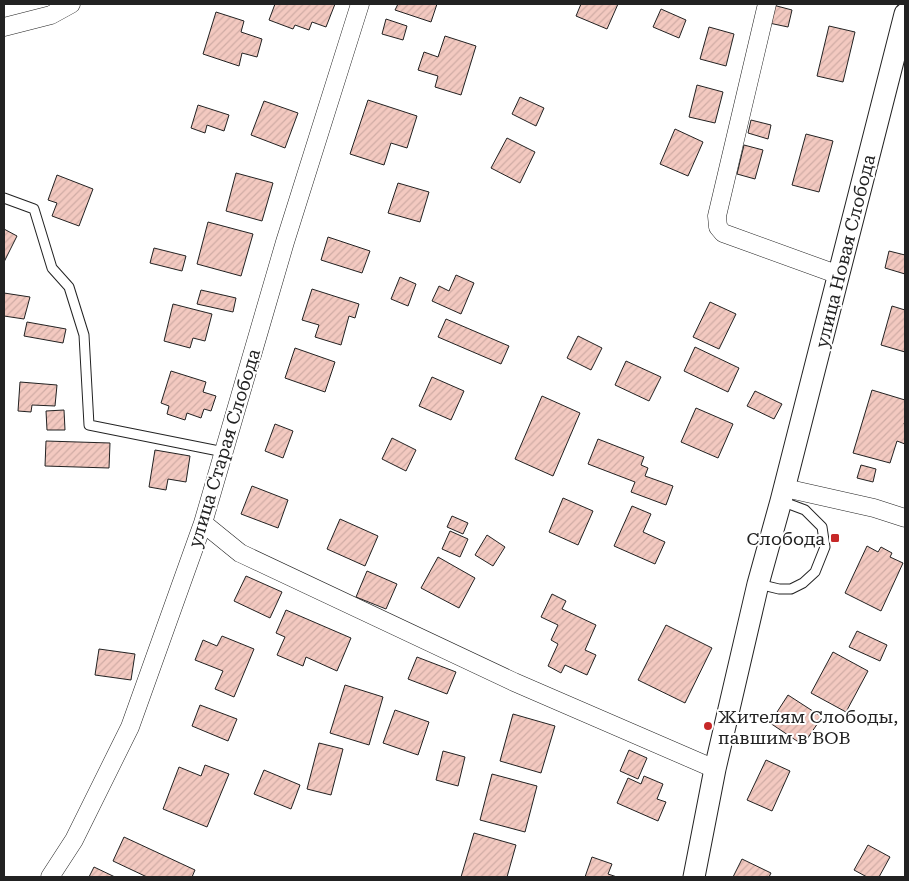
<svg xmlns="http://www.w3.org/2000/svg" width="909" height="881" viewBox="0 0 909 881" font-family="'Roboto Serif',serif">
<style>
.building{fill:url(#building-hatch);stroke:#222}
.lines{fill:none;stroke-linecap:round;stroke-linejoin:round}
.service-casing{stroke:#222;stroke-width:11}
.minor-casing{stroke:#222;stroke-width:19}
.tertiary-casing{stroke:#222;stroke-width:23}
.service{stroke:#fff;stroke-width:9}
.minor{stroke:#fff;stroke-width:18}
.tertiary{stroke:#fff;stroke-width:21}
.poi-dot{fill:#c62828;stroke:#fff;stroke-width:2}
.labels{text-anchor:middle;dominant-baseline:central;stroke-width:4;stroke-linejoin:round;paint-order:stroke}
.street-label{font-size:18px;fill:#222;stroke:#fff}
.poi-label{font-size:18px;fill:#222;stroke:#fff;text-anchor:end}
</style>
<defs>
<pattern id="building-hatch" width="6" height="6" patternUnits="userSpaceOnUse" patternTransform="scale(1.25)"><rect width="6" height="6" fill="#f3c9c0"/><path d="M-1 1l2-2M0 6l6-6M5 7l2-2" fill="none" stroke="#d0aca5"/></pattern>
</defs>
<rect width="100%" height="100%" fill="#fff"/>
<path class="building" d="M275 4H335L326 27 312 22 309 30 295 25 293 29 269 20Z
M398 4H437L431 22 395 10Z
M581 4H618L607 29 576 16Z
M773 5 792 10 788 27 769 23Z
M661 9 686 20 679 38 653 27Z
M216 12 244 21 241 32 262 39 257 57 242 53 239 66 203 54Z
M386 19 407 26 403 40 382 34Z
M829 26 855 32 843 82 817 76Z
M709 27 734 34 726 66 700 59Z
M445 36 476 46 461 95 435 87 438 76 418 70 424 52 438 57Z
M697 85 723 92 715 123 689 117Z
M520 97 544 108 536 126 512 114Z
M368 100 417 116 407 148 391 143 384 165 350 154Z
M264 101 298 113 285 148 251 135Z
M198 105 229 115 224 131 207 125 205 133 191 128Z
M751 120 771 125 768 139 748 133Z
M675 129 703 142 688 176 660 164Z
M806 134 833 141 819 192 792 185Z
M507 138 535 152 520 183 491 168Z
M744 145 763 150 755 179 737 174Z
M236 173 273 183 262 221 226 211Z
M57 175 93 189 79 226 52 216 57 203 48 200Z
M398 183 429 192 420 222 388 213Z
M208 222 253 234 241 276 197 264Z
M4 229 17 236 4 262Z
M328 237 370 251 362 273 321 260Z
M154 248 186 256 182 271 150 263Z
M889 251 905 255V274L885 268Z
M456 275 474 283 461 314 432 301 439 286 449 291Z
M400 277 416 284 408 306 391 299Z
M312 289 359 304 355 318 349 316 341 345 315 337 319 325 302 320Z
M201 290 236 298 233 312 197 304Z
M4 293 30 297 24 319 4 316Z
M710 302 736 314 719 349 693 337Z
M173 304 212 314 205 341 193 338 190 348 164 341Z
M892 306 905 310V352L881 345Z
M446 319 509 346 501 364 438 337Z
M27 322 66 329 63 343 24 336Z
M578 336 602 348 591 370 567 358Z
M695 347 739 368 728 392 684 371Z
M295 348 335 362 325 392 285 378Z
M626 361 661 377 649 401 615 385Z
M171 371 206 382 203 392 216 396 211 411 204 409 201 418 187 413 185 420 167 414 169 406 161 403Z
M432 377 464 391 451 420 419 406Z
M20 382 57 385 55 406 32 405 31 412 18 411Z
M872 390 905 400V421L904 424H905V444L897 441 890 463 853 453Z
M755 391 782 404 774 419 747 406Z
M542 396 580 413 553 476 515 459Z
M696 408 733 424 718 458 681 442Z
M64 410 65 430H47L46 411Z
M275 424 293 431 283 458 265 451Z
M392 438 416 450 406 471 382 459Z
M598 439 644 457 641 465 648 468 645 476 673 486 666 505 631 492 635 482 588 464Z
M46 441 110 443 109 468 45 466Z
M155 450 190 456 186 482 168 479 166 490 149 487Z
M861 465 876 469 873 482 857 478Z
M252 486 288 500 278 528 241 514Z
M563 498 593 511 578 545 549 532Z
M632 506 651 514 643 532 665 542 655 564 614 546Z
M452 516 468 523 463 534 447 527Z
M340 519 378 536 365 566 327 549Z
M450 531 468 539 460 557 442 549Z
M487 535 505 547 493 566 475 555Z
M867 546 878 552 881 547 892 553 890 557 903 563 881 611 845 593Z
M438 557 475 578 459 608 421 588Z
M367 571 397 584 386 609 356 597Z
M246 576 282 592 270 618 234 601Z
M552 594 566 601 562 609 596 625 585 650 596 655 587 675 565 665 561 673 548 666 558 644 551 640 558 625 541 617Z
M286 610 351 638 337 671 306 657 303 666 277 655 285 637 276 633Z
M666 625 712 648 685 703 638 680Z
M857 631 887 645 880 661 849 647Z
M222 636 254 649 234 697 215 689 223 671 195 660 203 640 217 646Z
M99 649 135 654 131 680 95 675Z
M833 652 868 671 846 712 811 693Z
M417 657 456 672 447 694 408 679Z
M345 685 383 697 369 745 330 733Z
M788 695 822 717 803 745 770 723Z
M200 705 237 719 228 741 192 726Z
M395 710 429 722 418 755 383 743Z
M513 714 555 726 541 773 500 761Z
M319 743 343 749 331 795 307 789Z
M629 750 647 758 638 779 620 771Z
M443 751 465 757 458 786 436 780Z
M766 760 790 771 772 811 747 800Z
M205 765 229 774 207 827 163 809 179 767 201 776Z
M264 770 300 785 291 809 254 794Z
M492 774 537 786 525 832 480 820Z
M644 776 663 784 657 799 666 802 658 821 617 803 628 778 641 784Z
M474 833 516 845 507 877H461Z
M124 837 195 870 192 877H147L113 861Z
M868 845 890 857 879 877H867L854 870Z
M592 857 612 864 608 874 617 877H585Z
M742 859 771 873 769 877H733Z
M94 867 115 877H89Z"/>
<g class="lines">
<g class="service-casing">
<path id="service" d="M4 198 34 209 52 268 69 287 84 335 89 425 224 452
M758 584 779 589H791L803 583 815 572 825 547 822 527 805 510 781 501"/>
</g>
<g class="minor-casing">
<path id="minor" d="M767 4 717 216 718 227 723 233 839 275
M4 27 51 15 71 4
M785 488 874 508 905 518
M203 523 240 553 514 682 715 769
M50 877 74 840 130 727 203 523 285 242 360 4"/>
</g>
<g class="tertiary-casing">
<path id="tertiary" d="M694 877 715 769 758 584 781 501 905 14"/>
</g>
<use href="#service" class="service"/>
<use href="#minor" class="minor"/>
<use href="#tertiary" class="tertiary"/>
</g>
<g class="poi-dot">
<rect x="830" y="533" width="10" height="10" rx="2.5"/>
<circle cx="708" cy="726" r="5"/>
</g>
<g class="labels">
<g class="street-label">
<text transform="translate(845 251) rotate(-76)">улица Новая Слобода</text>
<text transform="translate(224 448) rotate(-73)">улица Старая Слобода</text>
</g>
<g class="poi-label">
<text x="825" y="538">Слобода</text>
<text x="718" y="716" text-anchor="start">Жителям Слободы,<tspan x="718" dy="21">павшим в ВОВ</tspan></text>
</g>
</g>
<rect width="909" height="881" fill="none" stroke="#222222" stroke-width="10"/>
</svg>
